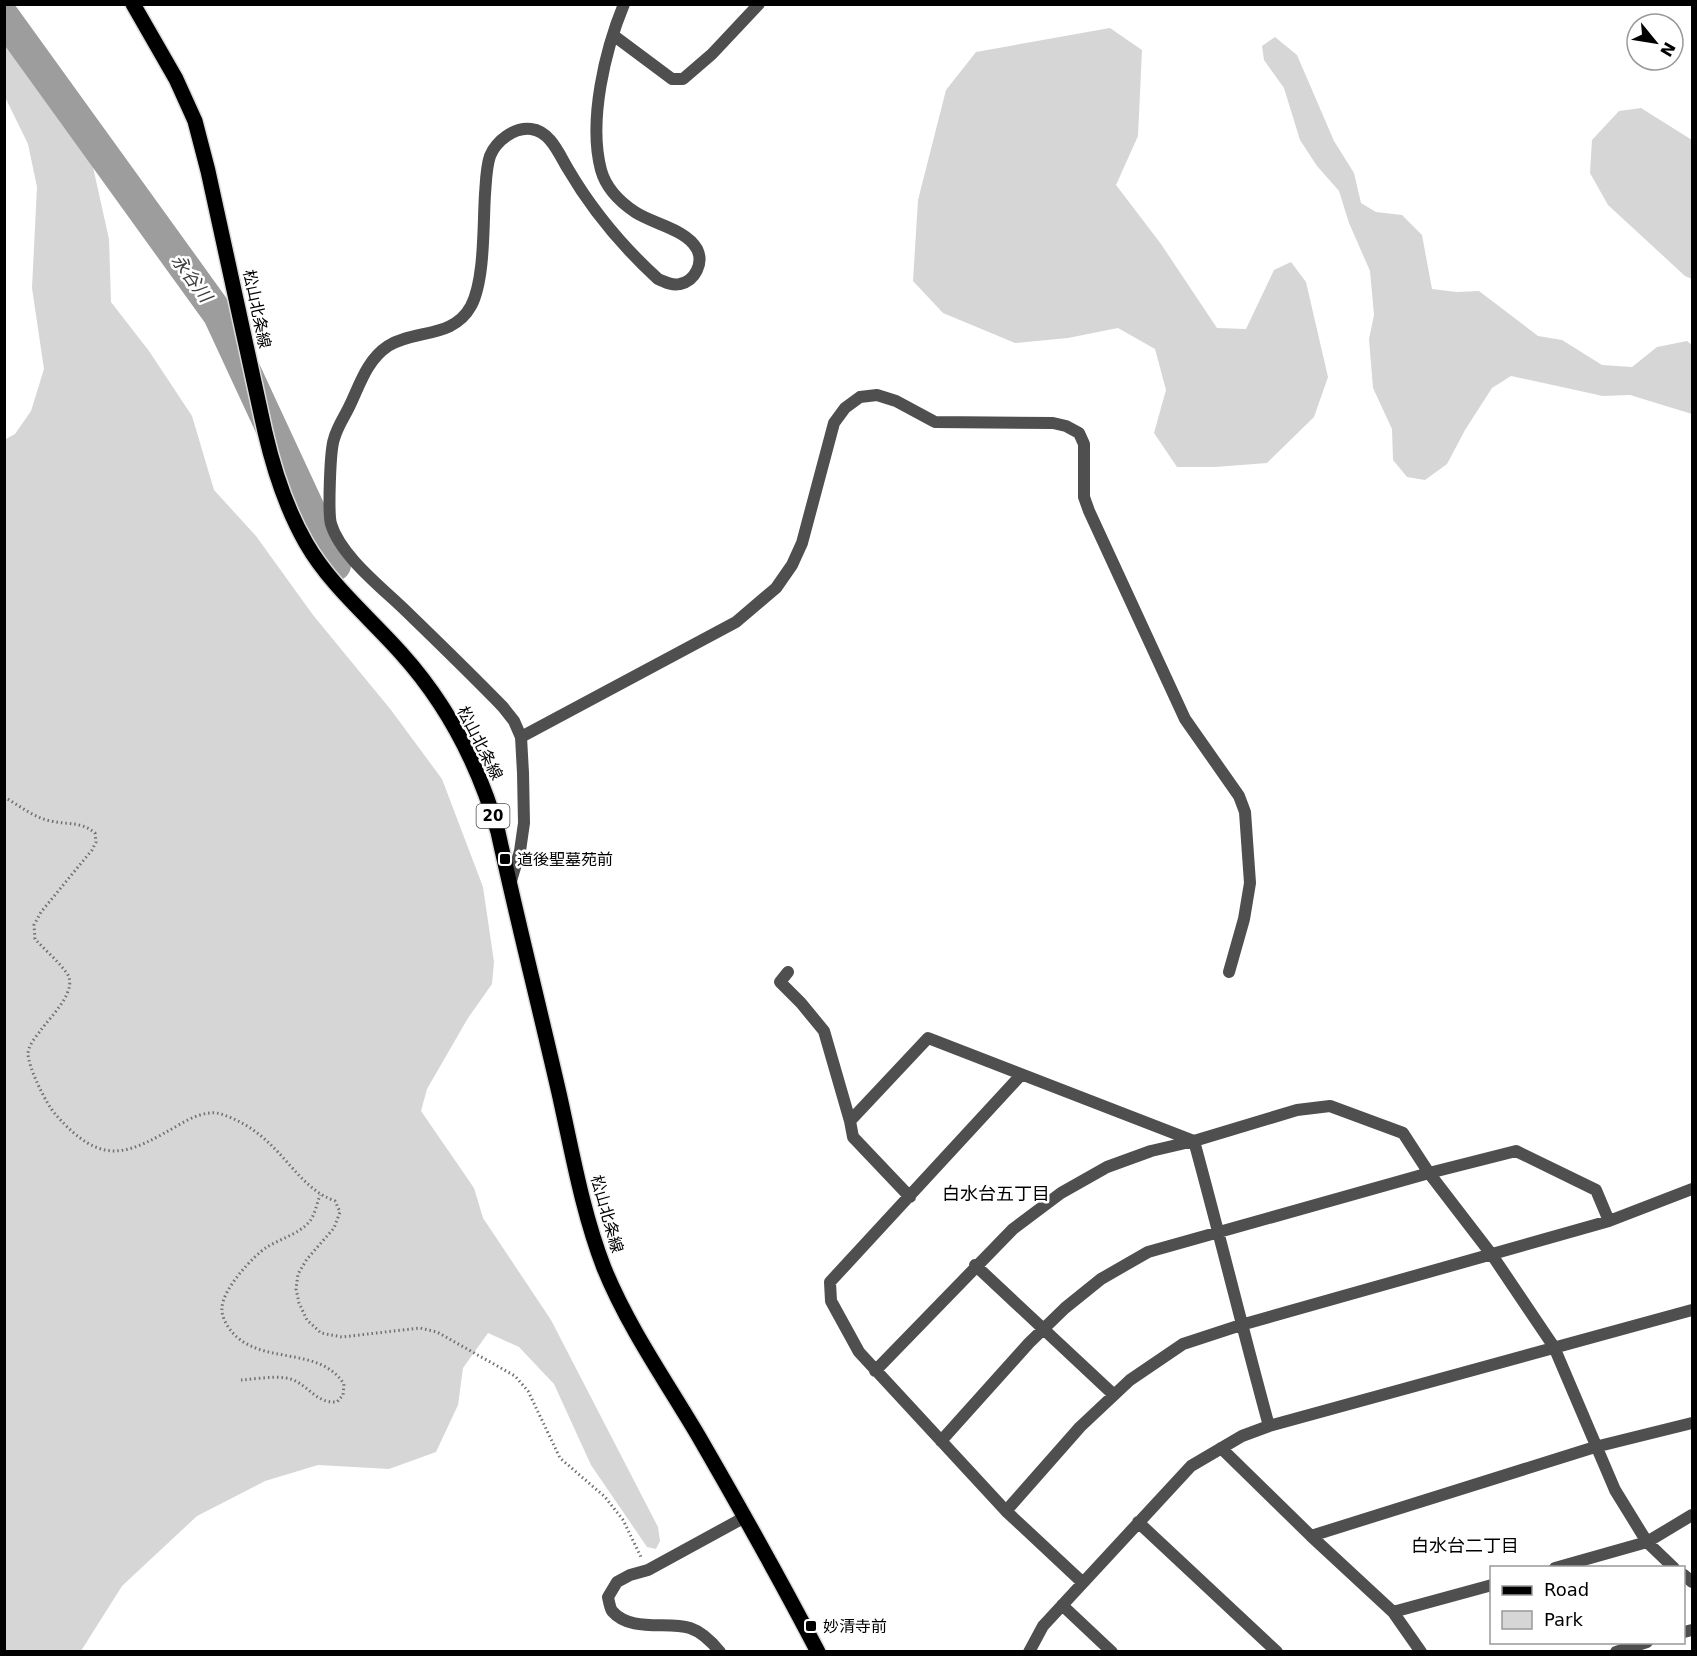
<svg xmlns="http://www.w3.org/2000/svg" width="1697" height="1656" viewBox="0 0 1697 1656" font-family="'DejaVu Sans','Noto Sans JP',sans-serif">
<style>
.green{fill:#d6d6d6}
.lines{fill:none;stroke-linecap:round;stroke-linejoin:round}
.river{stroke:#9d9d9d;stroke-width:32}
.primary-casing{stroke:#dbdbdb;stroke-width:18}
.path{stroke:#717171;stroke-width:3;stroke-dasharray:1.5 3;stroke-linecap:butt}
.minor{stroke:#4f4f4f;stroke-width:12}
.tertiary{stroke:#4f4f4f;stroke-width:12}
.primary{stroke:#000;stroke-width:15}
.poi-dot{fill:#000;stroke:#fff;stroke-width:2}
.labels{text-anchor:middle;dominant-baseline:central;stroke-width:5;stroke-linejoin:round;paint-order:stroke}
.shield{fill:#fff;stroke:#4c4c4c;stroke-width:1.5}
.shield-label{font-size:15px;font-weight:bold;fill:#000}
.street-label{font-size:16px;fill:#000;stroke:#fff}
.poi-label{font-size:16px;fill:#000;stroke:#fff;text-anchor:start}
.water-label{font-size:18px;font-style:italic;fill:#3e3e3e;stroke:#fff}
.neighbourhood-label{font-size:18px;fill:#000;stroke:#fff}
</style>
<rect width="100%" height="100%" fill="#fff"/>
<path class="green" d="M1110 28 1142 50 1138 136 1116 185 1161 244 1217 328 1246 329 1274 270 1291 262 1306 282 1328 377 1314 417 1267 463 1215 467H1177L1154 433 1166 390 1155 349 1118 328 1068 338 1015 343 943 313 913 281 918 200 946 90 976 52Z
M11 36 73 129 93 167 109 239 111 302 149 351 192 416 214 490 256 536 313 615 391 710 442 779 483 887 494 962 492 984 468 1018 427 1089 421 1111 474 1188 483 1218 551 1320 658 1527 660 1541 656 1549 647 1547 591 1465 554 1384 519 1347 488 1333 463 1368 458 1405 436 1452 389 1469 318 1465 265 1481 197 1516 122 1586 81 1651H5L4 440 15 434 31 411 44 369 32 288 37 187 28 144 5 97V37Z
M1275 37 1297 55 1334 141 1354 173 1361 203 1376 212 1402 215 1422 235 1432 289 1457 292 1479 291 1538 336 1562 340 1602 365 1632 367 1657 347 1687 341 1692 345V414L1630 395 1603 396 1511 376 1492 388 1465 430 1447 464 1425 480 1407 477 1393 460 1392 429 1373 388 1369 339 1374 315 1370 271 1349 223 1339 191 1317 166 1300 140 1284 88 1264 60 1262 46Z
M1641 108 1692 140V279L1685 276 1608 205 1590 173 1592 140 1619 111Z"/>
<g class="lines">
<path class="river" d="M4 17 219 315 335 565"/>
<g class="primary-casing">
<path id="primary" d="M133 4 176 79 195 121 208 171 265 432C274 471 286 508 306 543 330 585 369 617 401 653 448 705 479 766 498 832 517 919 539 1006 559 1093 572 1151 582 1211 604 1268 629 1329 666 1381 699 1437 740 1508 780 1579 818 1652"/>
</g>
<path class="path" d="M4 797C19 805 34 818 51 821 67 825 81 821 95 833L96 842 92 850 41 912 34 925 35 939C45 950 57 960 66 972 80 989 51 1016 41 1030 36 1037 29 1044 28 1053 28 1067 46 1104 56 1115 103 1168 127 1155 182 1123 193 1117 208 1110 221 1114 240 1120 257 1131 271 1145 292 1165 307 1191 335 1201L340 1212 334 1228 307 1259 298 1274 296 1289 299 1303 307 1320 321 1333 342 1337 420 1328 437 1332 515 1376 528 1391 560 1458 605 1497 623 1520 641 1557
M241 1380C255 1379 272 1376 286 1378 307 1381 314 1404 337 1402L343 1395 344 1384C319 1345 261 1366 232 1332 227 1326 221 1316 222 1308 222 1290 253 1256 267 1247 282 1238 299 1234 310 1221 315 1214 317 1203 320 1195"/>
<path class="minor" d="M613 35 672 79H683L712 54 759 4
M510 884 520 851 524 823 523 773 521 737 514 721 503 707C472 675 440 644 408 613 385 590 341 557 331 524 328 513 330 450 334 439 337 427 345 416 350 405 360 384 367 360 388 346 415 329 453 339 471 306 485 280 483 224 485 194 486 182 486 168 490 156 496 141 514 127 531 129 550 131 559 154 568 169 592 210 623 247 658 279 665 282 672 286 680 284 695 281 704 263 697 249 686 229 653 224 635 212 620 202 606 188 601 170 588 121 605 50 624 4
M788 972 780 982 801 1003 824 1031 850 1121
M1021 1075 830 1282 831 1301 859 1352 1006 1511 1082 1582
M1194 1141C1220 1236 1243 1331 1269 1426
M910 1197 853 1137 850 1121 928 1038 1194 1141
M975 1265 1114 1395
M875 1371 1013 1229 1061 1193 1107 1167 1151 1151 1194 1141 1297 1110 1330 1106 1403 1133 1429 1173 1492 1255 1554 1347 1615 1490 1647 1542 1674 1568
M941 1441 1029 1343 1065 1308 1101 1279 1148 1252 1429 1173 1516 1151 1596 1190 1609 1221
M1221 1448 1311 1536 1393 1612 1421 1652
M1006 1511 1080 1427 1130 1380 1183 1344 1241 1325 1609 1221 1692 1189
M1138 1522 1277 1652
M1311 1536 1595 1447 1692 1423
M1555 1568 1647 1542 1692 1515
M1684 1575 1692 1582
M1062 1605 1112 1652
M1393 1612 1492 1585
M1684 1632 1692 1630
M720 1652C712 1642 702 1632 690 1628 667 1621 631 1633 612 1611 610 1608 609 1602 608 1597L617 1582 630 1575 648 1570 745 1517
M1029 1652 1043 1626 1191 1466 1242 1436 1269 1426 1692 1310
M1616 1652 1647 1642"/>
<path class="tertiary" d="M521 737 736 622 776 588 792 565 802 543 834 423 845 408 860 397 877 395 896 401 935 422 1053 423 1066 426 1079 433 1084 444V497L1089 511 1185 719 1239 796 1245 812 1250 883 1244 919 1229 972"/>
<use href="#primary" class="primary"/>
</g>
<g class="poi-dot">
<rect x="499" y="853" width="12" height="12" rx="3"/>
<rect x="805" y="1620" width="12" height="12" rx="3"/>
</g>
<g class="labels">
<rect class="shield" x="476.5" y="804" width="33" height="24" rx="4.5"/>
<g class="shield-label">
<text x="493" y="816">20</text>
</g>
<g class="street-label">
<text transform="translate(257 309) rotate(78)">松山北条線</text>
<text transform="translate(480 743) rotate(63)">松山北条線</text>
<text transform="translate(607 1214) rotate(74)">松山北条線</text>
</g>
<g class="poi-label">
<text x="517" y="859">道後聖墓苑前</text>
<text x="823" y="1626">妙清寺前</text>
</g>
<g class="water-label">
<text transform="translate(192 278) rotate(54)">永谷川</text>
</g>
<g class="neighbourhood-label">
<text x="996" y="1193">白水台五丁目</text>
<text x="1465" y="1545">白水台二丁目</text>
</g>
</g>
<rect width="1697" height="1656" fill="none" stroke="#000000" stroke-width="12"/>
<rect x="1490" y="1566" width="195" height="78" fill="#ffffff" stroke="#999999" stroke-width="1.5"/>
<rect x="1502" y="1586" width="30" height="9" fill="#000000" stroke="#999999" stroke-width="1.5"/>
<text x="1544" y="1596" font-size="18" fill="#000000">Road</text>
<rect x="1502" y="1611" width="30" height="18" fill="#d6d6d6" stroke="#999999" stroke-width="1.5"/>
<text x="1544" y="1626" font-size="18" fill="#000000">Park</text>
<g transform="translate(1655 42) rotate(120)"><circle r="28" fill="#ffffff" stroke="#999999" stroke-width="1.5"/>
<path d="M0-4.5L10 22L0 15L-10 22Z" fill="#000000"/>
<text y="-9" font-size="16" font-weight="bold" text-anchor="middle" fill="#000000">N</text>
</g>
</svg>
